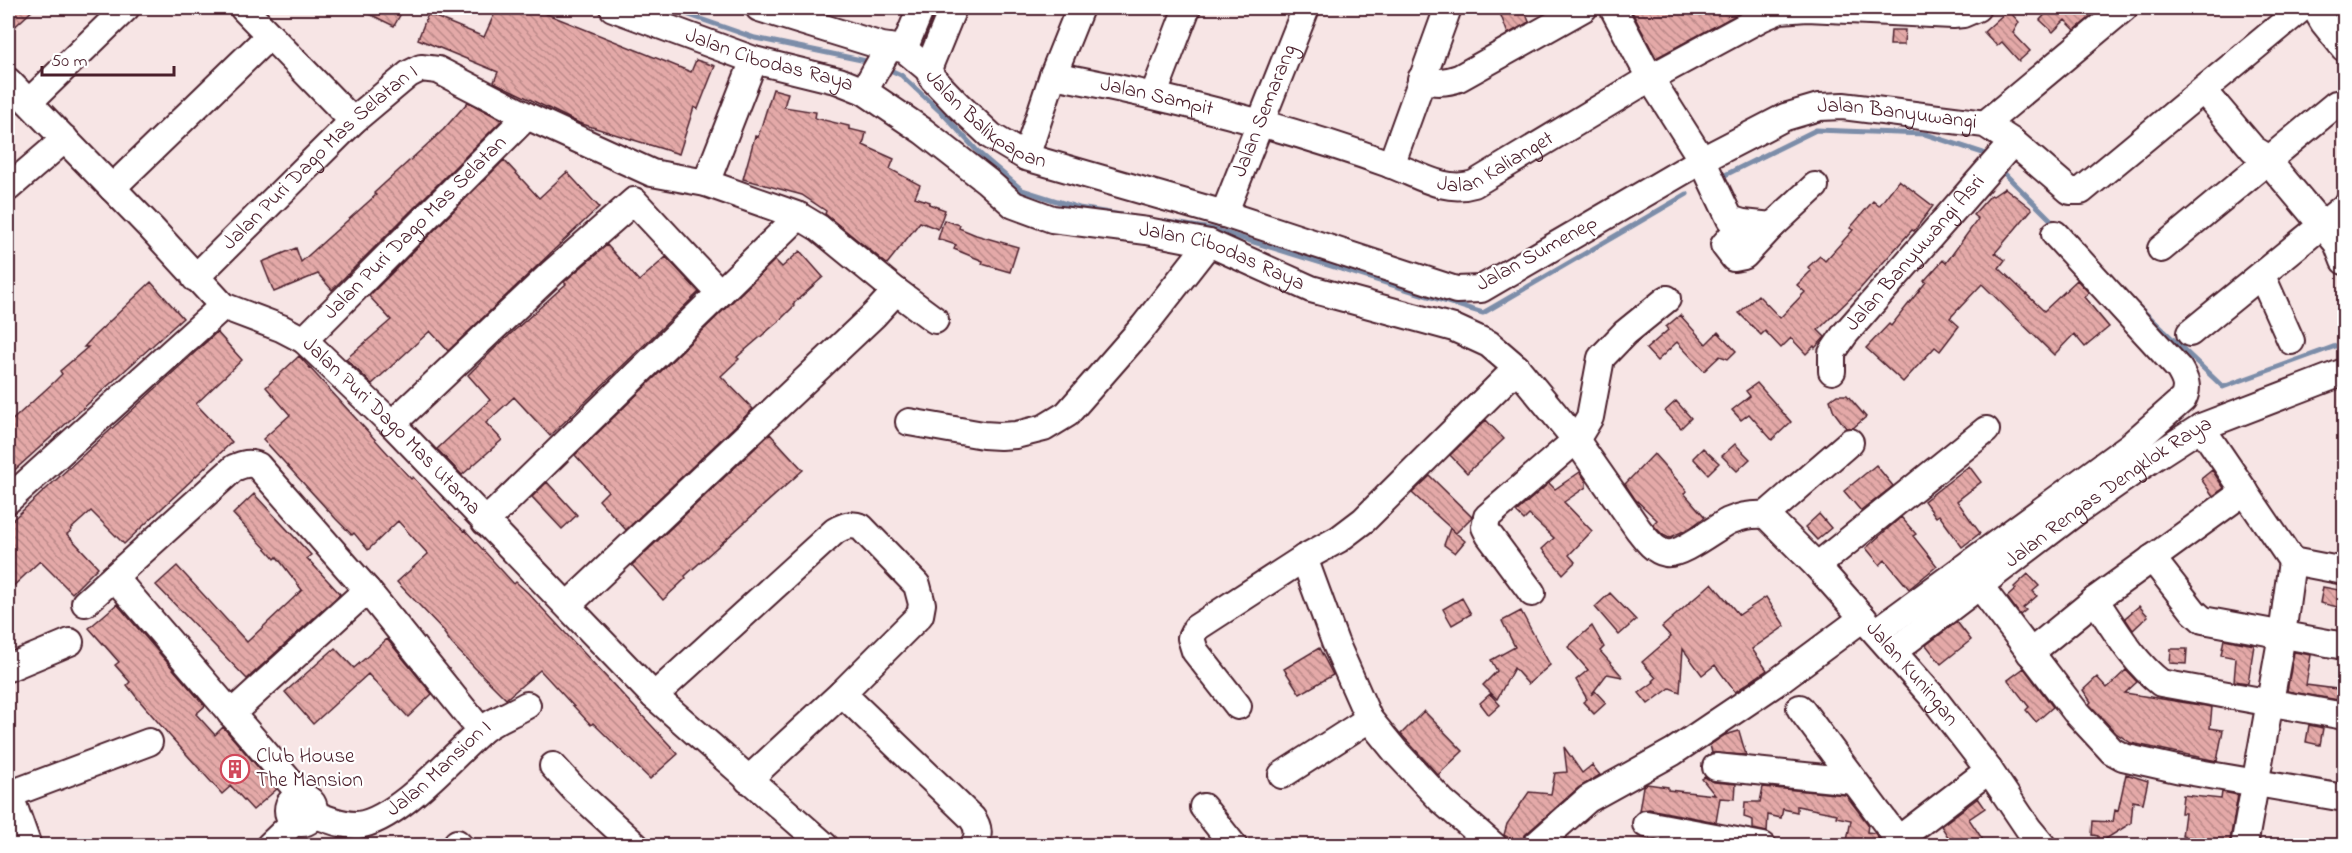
<svg xmlns="http://www.w3.org/2000/svg" width="2352" height="853" viewBox="0 0 2352 853" font-family="'Indie Flower',sans-serif">
<style>
.lines{fill:none;stroke-linecap:round;stroke-linejoin:round}
.stream{stroke:#7c8da9;stroke-width:5}
.building{fill:url(#building-back-hatch);stroke:#4a1f2b;stroke-width:1.5}
.minor-casing{stroke:#4a1f2b;stroke-width:30}
.minor{stroke:#fff;stroke-width:26}
.labels{text-anchor:middle;dominant-baseline:central;stroke-width:4.5;stroke-linejoin:round;paint-order:stroke}
.street-label{font-size:21px;fill:#4a1f2b;stroke:#fff}
.poi-label{font-size:21px;fill:#4a1f2b;stroke:#fff;text-anchor:start}
</style>
<defs>
<pattern id="building-back-hatch" width="6" height="6" patternUnits="userSpaceOnUse" patternTransform="scale(1.5)"><rect width="6" height="6" fill="#e4a9a8"/><path d="M-1 5l2 2M0 0l6 6M5-1l2 2" fill="none" stroke="#bb8989"/></pattern>
</defs>
<rect width="100%" height="100%" fill="#f7e5e5"/>
<filter id="ink" filterUnits="userSpaceOnUse"><feTurbulence type="fractalNoise" baseFrequency=".0167" numOctaves="2"/><feDisplacementMap in="SourceGraphic" scale="12" xChannelSelector="R" yChannelSelector="G"/><feConvolveMatrix kernelMatrix="1 2 1 2 8 2 1 2 1" color-interpolation-filters="sRGB"/></filter>
<g filter="url(#ink)">
<g class="lines">
<path class="stream" d="M669 8 755 38 871 62
M886 68 901 75 946 117 980 154 1022 190 1079 208 1134 217
M1999 168 2056 225
M1719 178 1816 130 1925 134 1983 153 1990 160
M1161 221 1212 229 1483 313 1687 194
M2137 305 2223 387 2344 343"/>
</g>
<path class="building" d="M8 8H35L8 33Z
M357 8H404L394 26Z
M497 8H532L691 72 696 60 715 66 698 109 694 107 679 154 579 123 494 82 498 72 418 39 428 14 484 37Z
M1498 8H1524L1529 22 1508 34Z
M1630 8H1749L1656 58Z
M2051 8H2101L2075 30 2065 20 2053 32 2040 20Z
M2008 10 2019 22 2013 33 2030 51 2019 61 2002 42 1997 46 1984 32Z
M1891 30H1905L1904 45H1890Z
M773 89 788 93 784 107 816 112 815 118 849 126V129L866 133 863 145 894 159 890 169 920 185 915 197 930 202 929 204 945 210 938 229 920 222 887 264 825 214 826 211 802 195 743 179 755 136 758 137Z
M468 102 502 120 332 290 318 274 274 292 262 262 296 248 301 262 376 195 374 193 443 130Z
M504 160 539 198 567 172 599 207 448 351 430 331 372 384 346 359 391 320 369 296Z
M1899 180 1933 206 1914 231 1912 230 1859 290 1818 330 1825 337 1815 348 1814 346 1806 354 1791 338 1781 348 1765 331 1761 335 1739 313 1758 295 1780 318 1805 292 1797 285 1811 271 1808 267 1820 256 1825 261 1853 230 1850 228 1873 201 1879 206Z
M2005 188 2032 209 1995 253 2005 260 1999 268 2044 311 2077 280 2089 293 2084 297 2109 327 2085 347 2074 334 2054 355 1982 284 1950 318 1959 326 1940 351 1935 347 1903 382 1866 348 1889 324 1891 326 1926 282 1924 281 1943 260 1946 263 1978 219 1973 215 1991 195 1993 196Z
M944 220 960 225 959 228 976 235 1018 247 1010 272 982 264 983 261 954 249 956 245 938 239Z
M607 245 639 281 666 257 699 292 550 436 514 397 486 423 502 440 462 475 437 449 490 400 468 375 495 348 566 284 564 282Z
M800 251 823 277 793 304 794 306 779 321 737 357 739 359 721 376 753 409 626 530 599 500 608 491 575 455 775 260 782 267Z
M151 282 183 318 8 476V424L54 382 62 374 60 371 88 347H84L93 337Z
M1680 315 1706 344 1718 332 1736 351 1728 359 1720 356 1704 371 1677 342 1657 361 1646 349 1668 330 1666 327Z
M217 332 242 360 196 404 232 442 124 544 91 511 71 529 72 530 67 534 98 567 72 593 40 561 8 591V524Z
M299 356 411 479 413 477 450 518 464 531 465 530 514 584 516 582 528 593 678 754 650 779 593 723 591 725 540 670 506 699 475 668 452 644 444 633 445 632 397 582 428 554 398 521 368 550 354 533 352 535 336 519 263 439 290 415 266 387Z
M1757 383 1791 422 1772 440 1749 414 1741 420 1732 410 1750 396 1746 391Z
M1837 395H1847L1866 417 1853 428H1846L1834 412 1830 400Z
M1676 401 1691 418 1681 428 1665 411Z
M1486 420 1504 439 1467 473 1450 455Z
M770 434 803 470 685 576 686 578 663 600 632 565Z
M1735 444 1750 459 1737 471 1722 456Z
M1703 448 1719 463 1708 474 1693 458Z
M1654 454 1687 491 1684 493 1705 517 1690 528 1669 538 1663 535 1655 527 1653 524 1657 520 1635 499 1625 484Z
M1876 465 1893 486 1861 511 1844 491Z
M1969 466 1981 482 1957 501 1980 533 1962 547 1939 515 1936 517 1924 501Z
M2212 470 2224 488 2213 496 2201 479Z
M1580 472 1586 481V487L1564 502 1592 531 1569 555 1575 562 1563 574 1542 549 1554 538 1529 515 1524 520 1516 512 1549 483 1555 489Z
M1430 476 1472 517 1456 533 1412 493Z
M547 482 577 515 562 529 532 497Z
M254 494 311 555 307 558 340 594 247 679 156 585 177 566 247 642 283 608 302 590 277 557 275 559 269 552 233 514Z
M1819 514 1831 528 1817 540 1805 527Z
M1901 517 1916 534 1913 536 1937 566 1909 589 1885 560 1880 565 1866 548Z
M1450 528 1465 541 1455 553 1444 545Z
M2028 574 2039 586 2033 591 2037 596 2023 608 2026 610 2020 615 2007 597 2016 589 2014 587Z
M1712 583 1739 615 1766 597 1785 626 1752 649 1767 670 1735 692 1715 665 1702 675 1683 649 1680 692 1670 688 1648 704 1639 693 1654 682 1653 681 1656 678 1642 662 1671 637 1662 627Z
M2323 587 2344 591V606L2342 608 2320 603Z
M1610 593 1636 620 1619 635 1595 607Z
M1462 598 1471 614 1452 625 1443 609Z
M117 604 205 706 196 714 215 735 223 727 277 789 253 810 231 786 222 794 170 736 138 699 127 685 130 682 115 665 119 662 89 628Z
M2139 606 2148 616 2133 630 2125 618Z
M1521 611 1550 665 1528 684 1514 668 1497 699 1483 685 1497 671 1491 660 1515 647 1502 621Z
M1957 622 1971 640 1941 664 1926 645Z
M1592 626 1604 647 1600 651 1623 677 1607 674 1591 695 1595 691 1606 703 1594 714 1583 702 1587 699 1576 680 1588 670 1568 647Z
M387 639 432 694 408 717 368 674 313 724 285 692 335 648 354 668Z
M2224 639 2254 645 2248 683 2234 681 2236 658 2221 655Z
M1319 648 1333 675 1300 694 1284 669Z
M2171 649H2187L2186 664 2170 663Z
M2294 652 2311 655 2306 685 2344 690V701L2287 691Z
M2024 668 2053 707 2036 722 2026 710 2029 707 2008 680Z
M2126 670 2137 682 2125 693 2212 707 2210 728 2223 730 2217 761 2131 743 2116 733 2089 704 2091 702 2083 690 2097 677 2107 688Z
M1490 694 1500 705 1489 715 1480 703Z
M1424 711 1463 751 1438 775 1401 734Z
M2309 725 2323 728 2320 745 2306 742Z
M1739 731 1746 755 1712 753 1710 745 1725 735Z
M1564 747 1582 773 1592 765 1600 775 1578 788 1525 835 1520 845 1504 835 1507 824 1529 792 1551 794 1555 773 1567 772Z
M2126 774 2148 781 2143 803 2133 801 2131 823 2098 844V836L2092 835 2093 821 2113 822 2115 810 2118 811Z
M1705 777 1714 782 1736 784 1735 799 1720 798 1716 822 1649 809 1639 811 1643 786 1647 784 1668 787V790L1715 795 1702 779Z
M1763 787 1846 795 1868 824 1867 832 1875 833 1884 846H1846L1851 820 1836 817 1837 814 1797 806V812L1783 809 1781 818 1768 815 1767 832 1753 829V820L1744 817 1745 802H1760Z
M2222 792 2238 795 2229 846H2210V840L2182 836 2185 813H2181L2183 795 2221 799Z
M1978 798 1985 808 1969 819 1987 846H1954L1941 826Z"/>
<g class="lines">
<g class="minor-casing">
<g id="minor">
<path d="M243 8 353 121"/>
<path id="s1" d="M613 8 754 60 839 81 864 91 923 131 987 181 1014 205 1052 219 1147 231 1209 243 1311 289 1454 328 1489 344 1517 368 1576 440 1638 529C1645 538 1654 551 1666 553 1680 556 1715 528 1729 521 1741 516 1754 514 1766 515"/>
<path id="s2" d="M759 8 882 46 904 49 928 69 933 79 957 104 991 136 1026 157 1224 214 1456 290 1481 289 1702 160 1785 117 1819 107 1843 106 1985 124 2013 142 2070 191H2081L2302 8"/>
<path d="M1613 8 1650 78 1702 160 1730 219 1743 223 1772 226 1815 186"/>
<path d="M2315 8 2324 23 2344 48"/>
<path d="M904 49 921 8"/>
<path d="M928 69 953 8"/>
<path id="s3" d="M1053 75C1169 97 1281 125 1392 165 1419 175 1445 193 1474 184L1650 78 1761 18 1780 10 1807 8 1953 15 1963 14 1977 8"/>
<path d="M1421 79C1435 83 1445 83 1459 78L1584 8"/>
<path id="s4" d="M8 81 151 228 223 306 281 328 304 340 392 424 654 696 825 846"/>
<path d="M864 91 889 47"/>
<path d="M2204 91 2253 149 2263 155 2337 243 2344 261"/>
<path d="M1154 94 1187 8"/>
<path d="M29 102 126 8"/>
<path d="M1985 124 2124 8"/>
<path d="M1026 157 1053 75 1080 8"/>
<path d="M1391 165 1448 8"/>
<path d="M706 183 754 60"/>
<path d="M8 188 65 139"/>
<path d="M112 188 269 36"/>
<path id="s5" d="M1224 214 1306 8"/>
<path d="M1743 223 1724 245 1734 258 1744 256 1772 226"/>
<path d="M2161 249 2336 104"/>
<path d="M2262 276 2291 341"/>
<path id="s6" d="M195 278 353 121 409 74 421 68 438 70 527 116 652 173 706 183 799 216"/>
<path d="M896 291 935 320"/>
<path d="M2190 333 2344 207"/>
<path id="s7" d="M304 340 527 116"/>
<path id="s8" d="M1832 371V353L1845 334 2013 142"/>
<path d="M909 422 983 435 1000 436 1016 435 1044 428 1067 414 1144 326 1209 243"/>
<path d="M392 424 553 272 634 201 720 293"/>
<path d="M2201 427 2292 561 2282 635 2244 846"/>
<path d="M8 500 223 306"/>
<path id="s9" d="M1766 515 1817 566 1932 696 1989 770 2028 828 2043 846"/>
<path d="M1766 515 1850 442"/>
<path d="M485 522 799 216 819 228 896 291 874 315 568 605"/>
<path d="M1304 558 1335 642 1369 719 1396 752 1442 801 1494 846"/>
<path d="M2152 558 2194 612 2203 620 2344 646"/>
<path d="M2292 561 2344 571"/>
<path d="M1817 566 1986 430"/>
<path d="M1979 585 2075 711 2112 751 2123 757 2181 770 2344 798"/>
<path d="M1532 593 1489 535 1485 527 1487 517 1576 440 1590 417 1601 358 1625 333 1667 299"/>
<path d="M2095 600C2115 629 2133 662 2161 683L2344 716"/>
<path d="M85 603 114 577"/>
<path d="M1876 632 2131 445 2183 399C2189 387 2185 379 2179 369L2055 234"/>
<path id="s10" d="M1894 651 2076 512 2153 458 2201 427 2344 372"/>
<path d="M2030 653 2095 600 2245 491"/>
<path d="M8 668 70 642"/>
<path d="M842 693 972 818C979 827 980 837 973 846"/>
<path d="M654 696 835 531C844 526 851 523 861 527L917 585 922 604 920 615 842 693 748 780"/>
<path d="M1238 706 1195 651 1191 638 1196 628 1304 558 1339 539 1364 520 1517 368"/>
<path d="M1800 708 1903 846"/>
<path d="M231 714 367 590"/>
<path d="M553 766 574 789 636 846"/>
<path d="M1716 767 1854 781"/>
<path d="M1282 775 1369 719"/>
<path d="M8 790 28 846"/>
<path d="M8 795 149 742"/>
<path d="M303 797 114 577 234 468C243 464 250 462 258 466L367 590 481 731"/>
<circle cx="301" cy="810" r="13"/>
<path d="M1203 807 1234 846"/>
<path id="s11" d="M313 814C328 819 343 826 358 825 397 820 450 759 479 733 491 721 512 714 527 705"/>
<path d="M1646 824 1763 846"/>
<path d="M1899 839 1989 770"/>
<path d="M457 843 460 846"/>
<path d="M269 846 295 821"/>
<path d="M1535 846 1588 799 1673 752 1774 684 1863 618"/>
</g>
</g>
<use href="#minor" class="minor"/>
</g>
</g>
<defs>
<g id="building-ring" transform="scale(1.5)"><circle r="9.5" fill="#fff" stroke="#d1495b" stroke-width="1.5"/><path d="M-4-6H4V6H1V3H-1V6H-4ZM-2.5-4.3h1.7v1.8h-1.7ZM.8-4.3h1.7v1.8H.8ZM-2.5-1h1.7V.8h-1.7ZM.8-1h1.7V.8H.8Z" fill="#d1495b"/></g>
</defs>
<g fill-rule="evenodd">
<use href="#building-ring" x="235" y="769"/>
</g>
<g class="labels">
<g class="street-label">
<text stroke="none"><textPath href="#s1" startOffset="165">Jalan Cibodas Raya</textPath></text>
<text stroke="none"><textPath href="#s3" startOffset="106">Jalan Sampit</textPath></text>
<text stroke="none"><textPath href="#s5" startOffset="111">Jalan Semarang</textPath></text>
<text stroke="none"><textPath href="#s2" startOffset="261">Jalan Balikpapan</textPath></text>
<text stroke="none"><textPath href="#s2" startOffset="1254">Jalan Banyuwangi</textPath></text>
<text stroke="none"><textPath href="#s3" startOffset="464">Jalan Kalianget</textPath></text>
<text stroke="none"><textPath href="#s6" startOffset="174">Jalan Puri Dago Mas Selatan I</textPath></text>
<text stroke="none"><textPath href="#s7" startOffset="158">Jalan Puri Dago Mas Selatan</textPath></text>
<text transform="translate(1537 254) rotate(-29)">Jalan Sumenep</text>
<text stroke="none"><textPath href="#s8" startOffset="148">Jalan Banyuwangi Asri</textPath></text>
<text stroke="none"><textPath href="#s1" startOffset="669">Jalan Cibodas Raya</textPath></text>
<text stroke="none"><textPath href="#s4" startOffset="522">Jalan Puri Dago Mas Utama</textPath></text>
<text stroke="none"><textPath href="#s10" startOffset="267">Jalan Rengas Dengklok Raya</textPath></text>
<text stroke="none"><textPath href="#s9" startOffset="216">Jalan Kuningan</textPath></text>
<text stroke="none"><textPath href="#s11" startOffset="147">Jalan Mansion I</textPath></text>
</g>
<g class="poi-label">
<text x="256" y="757">Club House<tspan x="256" dy="24">The Mansion</tspan></text>
</g>
</g>
<rect width="2352" height="853" fill="none" stroke="#fff" stroke-width="30"/>
<rect x="15" y="15" width="2322" height="823" fill="none" stroke="#4a1f2b" stroke-width="2" filter="url(#ink)"/>
<path d="M42 66v9h132v-9" fill="none" stroke="#4a1f2b" stroke-width="3"/>
<text x="51" y="66" font-size="18" fill="#4a1f2b" stroke="#ffffff" stroke-width="4.5" paint-order="stroke">50 m</text>
</svg>
